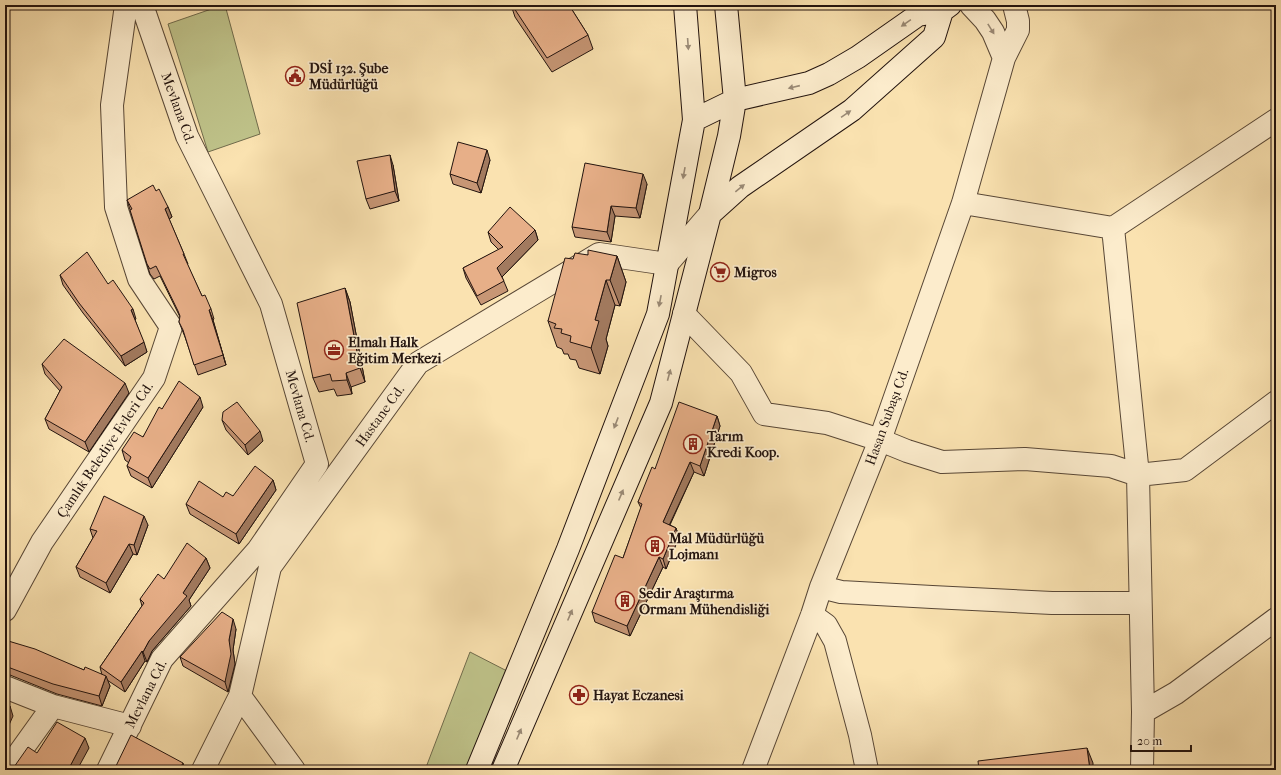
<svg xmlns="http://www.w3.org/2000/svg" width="1281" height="775" viewBox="0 0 1281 775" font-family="'IM FELL French Canon',serif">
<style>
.green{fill:#bfc38a;stroke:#706b4c}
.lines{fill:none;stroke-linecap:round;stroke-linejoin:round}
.street-casing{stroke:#584736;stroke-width:24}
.secondary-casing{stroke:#22130e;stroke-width:24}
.street{stroke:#fceccc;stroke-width:22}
.secondary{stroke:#fceccc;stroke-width:22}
.wall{fill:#c79675;stroke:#22130e}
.shaded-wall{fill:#a27a5f;stroke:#22130e}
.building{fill:#e7af88;stroke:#22130e}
.oneway{fill:#9a8a76}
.labels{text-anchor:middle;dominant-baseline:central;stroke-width:3.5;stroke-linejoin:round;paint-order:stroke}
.poi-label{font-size:14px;font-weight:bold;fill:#22130e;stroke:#fceccc;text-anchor:start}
.street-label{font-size:14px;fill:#22130e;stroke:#fceccc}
</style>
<rect width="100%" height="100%" fill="#fae2b0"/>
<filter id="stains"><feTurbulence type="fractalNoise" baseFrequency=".005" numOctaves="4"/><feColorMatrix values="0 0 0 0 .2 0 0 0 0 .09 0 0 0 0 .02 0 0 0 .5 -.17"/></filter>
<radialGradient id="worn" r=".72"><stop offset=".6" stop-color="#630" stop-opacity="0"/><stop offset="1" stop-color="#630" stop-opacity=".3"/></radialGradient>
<path class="green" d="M223 5H225L260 134 208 152 168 24Z
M470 652 507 671 468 770H425Z"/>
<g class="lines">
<g class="street-casing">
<path id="street" d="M971 5 985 20 993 32 1004 58
M963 203 1113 228 1276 120
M1113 228 1138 475 1143 712 1142 770
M684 314 741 373 764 414 827 423 880 440 907 451 942 462 1025 459 1111 466 1138 475 1185 470 1276 402
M821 587 841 592 932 597 1052 603H1140
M5 610 42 542 154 378 171 327 139 279 116 207 112 105 126 5
M812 615 826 625 835 641 860 735 867 770
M5 687 53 706 130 726
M1143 712 1176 693 1276 619
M7 770 53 706
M108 770 162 659 258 550 317 464 271 304 187 136 142 5
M203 770 240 696
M294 770 240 696 270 567 418 363 599 254 667 264 710 214
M753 770 812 615 821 587 880 440 963 203 1004 58 1018 30V21L1014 5"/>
</g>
<g class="secondary-casing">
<path id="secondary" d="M694 120 735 100 809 83 829 74 858 57 918 15 942 11 950 5
M710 214 740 187 852 110 934 37 942 11
M477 770 568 549 658 314 694 120 685 5
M503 770 661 403 710 214 729 136 735 100 726 5"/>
</g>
<use href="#street" class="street"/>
<use href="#secondary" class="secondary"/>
</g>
<path class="wall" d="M511 5H569L588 35 593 49 552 72 515 17Z
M490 160 481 193 453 184 450 174Z
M393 165 399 201 370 209 366 199Z
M647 184 640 218 615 216 611 242 575 237 572 227Z
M156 191 168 207 172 217 169 219 184 254 188 264H187L202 296 211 309 214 319 213 320 226 365 198 375 185 337 179 322 180 317 160 276 154 279 150 274 127 200Z
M535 230 538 240 502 277 508 291 481 305 466 278 463 268 499 250 491 242 488 232Z
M588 255 617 256 626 282 620 306 615 305 606 339 608 346 600 374 579 368 576 360 570 359 568 354H564L562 349 557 347 548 321 573 259Z
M60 275 136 319 135 320 147 352 125 366 83 313 63 285Z
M345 288 350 302 365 382 351 387 352 394 337 396 334 389 319 392 313 378Z
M42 364 129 393 89 452 49 429 45 419 60 391 45 374Z
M203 407 152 488 131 476 127 466 129 463 125 460 122 450 143 437 162 409Z
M717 416 720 426 704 476 694 472 670 525 676 528 679 537 666 569 663 567 630 636 595 622 592 612 623 558 641 508 638 502 655 469Z
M222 420 263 441 248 455 226 430Z
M273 480 276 490 239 544 190 514 186 504 233 496Z
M148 525 137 555 133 554 110 593 80 577 76 567 93 538 90 529Z
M206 558 210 568 189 600 191 606 152 651 147 662 145 661 125 692 107 680 110 686 102 706 57 694 10 675H5V640L84 670 102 675 100 667 142 606 140 599 164 579Z
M236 629 233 650 235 664 228 692 183 666 180 657Z"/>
<path class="shaded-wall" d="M487 150 490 160 481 193 477 183Z
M390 155 393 165 399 201 395 191Z
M643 174 647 184 640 218 636 208Z
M611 206 615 216 611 242 607 232Z
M168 207 172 217 169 219 165 209Z
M535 230 538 240 501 278 497 268Z
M617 256 626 282 620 306 610 280Z
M606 280 615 305 606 339 608 346 600 374 591 348 595 320Z
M345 288 350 302 365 382 360 368Z
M133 309 136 319 135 320 131 310Z
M209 310 213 320 226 365 223 355Z
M144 342 147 352 125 366 121 356Z
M346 373 351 387 352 394 347 380Z
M125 383 129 393 89 452 85 442Z
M200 397 203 407 152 488 148 478Z
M717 416 720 426 704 476 700 466Z
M260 431 263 441 248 455 245 445Z
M690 462 694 472 666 532 663 522Z
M273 480 276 490 239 544 236 534Z
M144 516 148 525 137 555 134 545Z
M676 528 679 537 666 569 663 559Z
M129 544 133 554 110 593 106 583Z
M659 557 663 567 630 636 627 626Z
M206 558 210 568 189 600 191 606 152 651 147 662 143 652 149 641 183 593Z
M233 619 236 629 233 650 235 664 228 692 225 682 229 640Z
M142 651 145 661 125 692 121 682Z
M106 676 110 686 102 706 99 696Z
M10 706 13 716 5 734V716Z
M85 738 89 748 77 770H68Z
M1087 748 1093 763V770H1090Z
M183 763 185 770H179Z"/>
<path class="building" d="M512 5H569L588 35 547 58Z
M458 142 487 150 477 183 450 174Z
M390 155 395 191 366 199 357 161Z
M585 163 643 174 636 208 611 206 607 232 572 227Z
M153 185 156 191 159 189 168 207 165 209 184 254H183L202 296 205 295 211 309 209 310 223 355 194 365 183 330 179 322 180 316 178 311 156 266 150 269 147 264 130 210 132 209 127 200Z
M510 207 535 230 497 268 504 281 477 296 463 268 503 247 488 232Z
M588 250 617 256 610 280H606L595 320 599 321 591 348 570 342 571 336 561 333 562 329 554 328 556 324 548 321 565 258 573 259 575 253 588 255Z
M87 252 108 284 113 280 133 309 131 310 144 342 121 356 79 303 60 275Z
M345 288 360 368 346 373 347 380 332 381 330 374 313 378 297 303Z
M64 339 125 383 85 442 45 419 62 387 42 364Z
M179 381 200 397 148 478 127 466 131 457 122 450 134 432 143 437 159 407 162 409Z
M237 402 260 431 245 445 222 420 223 412Z
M679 402 717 416 700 466 690 462 663 522 676 528 663 559 659 557 627 626 592 612 615 555 623 558 642 504 638 502 652 467 655 469Z
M255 466 273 480 236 534 186 504 199 481 223 497 226 492 233 496Z
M104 496 144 516 134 545 129 544 106 583 76 567 97 531 90 529Z
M187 543 206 558 183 593 187 596 149 641 143 652 142 651 121 682 100 667 144 603 140 599 158 574 164 579Z
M222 612 233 619 229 640 231 654 225 682 180 657Z
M5 640 35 649 84 670 85 667 106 676 99 696 53 684 5 666Z
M5 704 10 706 5 716Z
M57 722 85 738 68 770H10L14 767 28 747 37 753Z
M131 735 183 763 179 770H111L116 766Z
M1087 748 1090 770H979L978 761Z"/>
<defs><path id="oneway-solid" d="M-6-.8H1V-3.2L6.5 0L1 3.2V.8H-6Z"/></defs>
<g class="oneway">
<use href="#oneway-solid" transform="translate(906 23) rotate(145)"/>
<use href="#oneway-solid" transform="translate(991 29) rotate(58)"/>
<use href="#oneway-solid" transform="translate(688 44) rotate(86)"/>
<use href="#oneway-solid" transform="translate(794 87) rotate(167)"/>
<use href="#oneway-solid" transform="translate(846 114) rotate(-34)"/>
<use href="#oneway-solid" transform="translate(684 173) rotate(100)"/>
<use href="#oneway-solid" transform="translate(740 188) rotate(-39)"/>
<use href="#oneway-solid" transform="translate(660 301) rotate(101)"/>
<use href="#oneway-solid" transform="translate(669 375) rotate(-75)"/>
<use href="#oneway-solid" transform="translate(616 423) rotate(111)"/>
<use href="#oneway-solid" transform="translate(621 495) rotate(-67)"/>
<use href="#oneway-solid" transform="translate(570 615) rotate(-67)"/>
<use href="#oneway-solid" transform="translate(519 734) rotate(-67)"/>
</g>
<defs>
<g id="civic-ring" transform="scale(1)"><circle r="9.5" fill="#fceccc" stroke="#8f2418" stroke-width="1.5"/><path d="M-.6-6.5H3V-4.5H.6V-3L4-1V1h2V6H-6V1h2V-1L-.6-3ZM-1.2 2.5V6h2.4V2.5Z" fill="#8f2418"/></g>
<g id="supermarket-ring" transform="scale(1)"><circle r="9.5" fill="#fceccc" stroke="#8f2418" stroke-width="1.5"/><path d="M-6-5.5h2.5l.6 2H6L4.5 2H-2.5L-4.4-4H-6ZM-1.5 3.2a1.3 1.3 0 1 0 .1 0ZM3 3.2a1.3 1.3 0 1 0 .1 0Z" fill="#8f2418"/></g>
<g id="office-ring" transform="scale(1)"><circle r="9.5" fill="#fceccc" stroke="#8f2418" stroke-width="1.5"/><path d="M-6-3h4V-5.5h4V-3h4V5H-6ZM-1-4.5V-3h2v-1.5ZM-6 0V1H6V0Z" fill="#8f2418"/></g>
<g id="building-ring" transform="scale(1)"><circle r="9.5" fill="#fceccc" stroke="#8f2418" stroke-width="1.5"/><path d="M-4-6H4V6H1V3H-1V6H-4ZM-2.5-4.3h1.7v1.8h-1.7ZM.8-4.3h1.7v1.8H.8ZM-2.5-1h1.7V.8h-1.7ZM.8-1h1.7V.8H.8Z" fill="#8f2418"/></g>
<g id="pharmacy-ring" transform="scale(1)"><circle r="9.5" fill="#fceccc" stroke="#8f2418" stroke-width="1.5"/><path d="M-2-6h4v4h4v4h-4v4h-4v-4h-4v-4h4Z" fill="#8f2418"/></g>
</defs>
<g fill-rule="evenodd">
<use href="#civic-ring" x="295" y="76"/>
<use href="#supermarket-ring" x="720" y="272"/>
<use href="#office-ring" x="334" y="350"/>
<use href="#building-ring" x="693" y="444"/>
<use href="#building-ring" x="655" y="546"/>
<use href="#building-ring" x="625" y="601"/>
<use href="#pharmacy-ring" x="579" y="695"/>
</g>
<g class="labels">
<g class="poi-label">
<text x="309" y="68">DSİ 132. Şube<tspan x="309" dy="16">Müdürlüğü</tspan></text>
<text x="734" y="272">Migros</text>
<text x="348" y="342">Elmalı Halk<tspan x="348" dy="16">Eğitim Merkezi</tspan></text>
<text x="707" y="436">Tarım<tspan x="707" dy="16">Kredi Koop.</tspan></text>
<text x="669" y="538">Mal Müdürlüğü<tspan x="669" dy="16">Lojmanı</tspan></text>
<text x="639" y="593">Sedir Araştırma<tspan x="639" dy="16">Ormanı Mühendisliği</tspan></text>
<text x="593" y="695">Hayat Eczanesi</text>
</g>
<g class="street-label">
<text transform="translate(178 108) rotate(70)">Mevlana Cd.</text>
<text transform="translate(300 406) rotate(74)">Mevlana Cd.</text>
<text transform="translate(380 416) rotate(-54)">Hastane Cd.</text>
<text transform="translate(887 417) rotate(-70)">Hasan Subaşı Cd.</text>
<text transform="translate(105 450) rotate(-56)">Çamlık Belediye Evleri Cd.</text>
<text transform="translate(146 694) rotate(-63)">Mevlana Cd.</text>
</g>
</g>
<rect width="1281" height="775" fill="none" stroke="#fae2b0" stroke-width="20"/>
<rect x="6" y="6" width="1269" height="763" fill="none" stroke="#22130e" stroke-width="2"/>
<rect x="10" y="10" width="1261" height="755" fill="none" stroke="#22130e"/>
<path d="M1131 745v6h60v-6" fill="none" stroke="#22130e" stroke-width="2"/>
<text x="1137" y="745" font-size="12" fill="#22130e" stroke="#fceccc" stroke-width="3" paint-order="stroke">20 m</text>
<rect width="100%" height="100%" filter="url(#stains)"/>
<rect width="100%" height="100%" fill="url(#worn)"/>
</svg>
